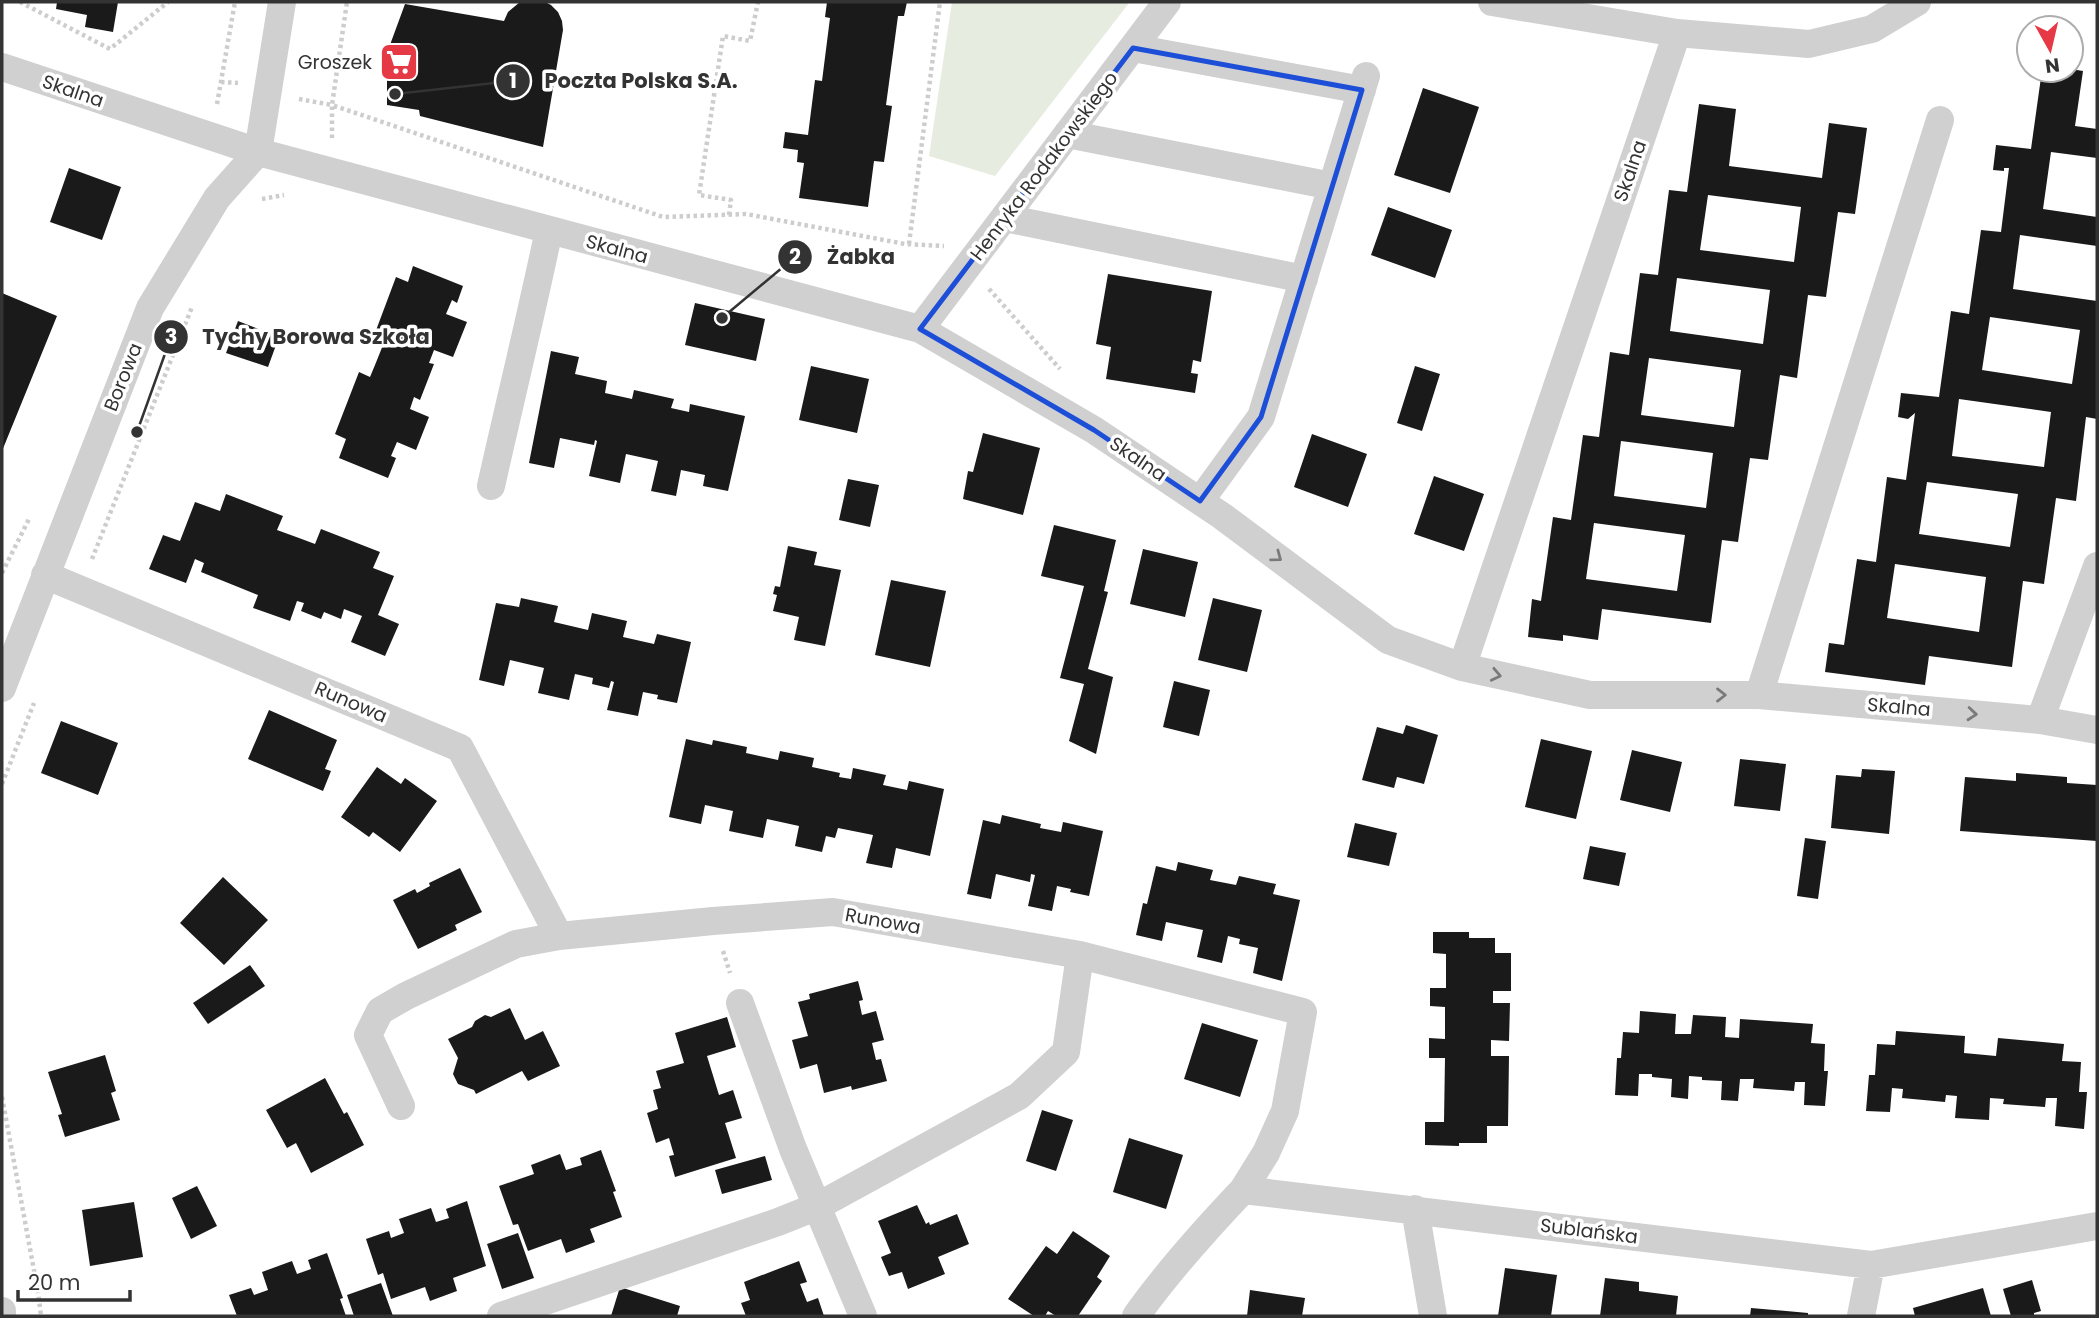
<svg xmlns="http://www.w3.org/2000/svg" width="2099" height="1318" viewBox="0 0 2099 1318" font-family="Poppins,sans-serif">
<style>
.green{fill:#e6ecdf}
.building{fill:#1a1a1a;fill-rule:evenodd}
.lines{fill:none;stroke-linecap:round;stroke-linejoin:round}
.path{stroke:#cdcdcd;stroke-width:4.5;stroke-dasharray:3.5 3.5;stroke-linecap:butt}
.minor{stroke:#d0d0d0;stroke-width:28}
.oneway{stroke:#7a7a7a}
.marked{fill:none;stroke:#1d4ed8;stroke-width:5;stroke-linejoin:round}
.labels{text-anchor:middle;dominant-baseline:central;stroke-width:7;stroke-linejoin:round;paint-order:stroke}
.poi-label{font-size:19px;fill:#333;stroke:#fff;text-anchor:end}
.street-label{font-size:19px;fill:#333;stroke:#fff}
.leader{fill:none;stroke:#333;stroke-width:2.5}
.callout-dot{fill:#333;stroke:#fff;stroke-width:2.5}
.mark-label{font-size:21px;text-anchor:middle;font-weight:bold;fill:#fff}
.callout-label{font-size:21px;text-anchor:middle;font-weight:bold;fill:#333;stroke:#fff;stroke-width:7;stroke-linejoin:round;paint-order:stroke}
</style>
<rect width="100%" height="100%" fill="#fff"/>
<path class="green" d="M952 2 1129 3 995 176 929 156Z"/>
<path class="building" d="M57 2H118L113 32 85 27 87 15 56 9Z
M520 2H545L551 5 558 12 562 21 563 30 543 147 420 116 419 110 387 105V53L405 4 504 21 508 12Z
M827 2H907L904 16H898L886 105 892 106 884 162 874 161 868 207 799 198 804 163 797 162 798 150 783 148 785 132 808 135 815 80 822 81 830 18 825 17Z
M2071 69 2083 71 2075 126 2097 129V158L2051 152 2043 209 2097 217V246L2020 235 2013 289 2097 301V419L2086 417 2076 501 2056 498 2044 584 2023 581 2012 667 1929 656 1925 685 1825 672 1829 643 1844 645 1857 559 1876 562 1887 477 1906 480 1915 413 1908 419 1898 417 1901 393 1939 397 1951 311 1969 314 1981 230 2001 232 2009 168H2004V171L1993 170 1996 145 2031 149 2042 70ZM1990 317 2080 330 2072 384 1982 370ZM1959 399 2051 412 2044 467 1952 456ZM1927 482 2018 494 2010 547 1919 534ZM1895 564 1986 577 1979 632 1887 618Z
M1423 88 1479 107 1450 193 1394 175Z
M1699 104 1736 109 1729 166 1822 178 1829 123 1867 128 1855 214 1838 212 1826 297 1808 295 1797 378 1780 375 1768 460 1750 458 1738 542 1722 540 1711 623 1602 609 1598 640 1563 635V641L1528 637 1532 599 1541 601 1553 517 1571 520 1583 435 1599 437 1610 352 1629 355 1640 273 1658 275 1669 190 1687 192ZM1708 195 1801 207 1794 262 1700 250ZM1677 278 1770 290 1763 344 1670 331ZM1649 358 1741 370 1734 427 1641 415ZM1621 441 1713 453 1706 508 1614 496ZM1594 523 1685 535 1677 591 1586 579Z
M69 168 121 187 102 240 50 222Z
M1388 207 1452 230 1435 278 1371 255Z
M413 266 463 286 457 303 452 300 446 314 467 322 453 357 434 350 429 363 434 364 420 400 414 397 410 409 429 417 416 450 397 442 391 456 396 458 388 478 339 458 346 439 335 434 359 372 370 377 375 365 383 345 372 341 396 277 408 282Z
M1108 274 1212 291 1201 362 1193 360 1191 373 1198 374 1195 393 1106 379 1111 347 1096 344Z
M2 293 57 316 2 451Z
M695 303 765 319 756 361 685 345Z
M238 321 279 337 268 367 226 353Z
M551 351 579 357 575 374 607 381 605 393 632 399 634 390 674 399 671 408 689 412 690 404 745 416 728 491 703 486 705 475 681 470 676 496 651 491 658 461 626 454 620 483 589 476 597 441 595 440 594 445 560 438 554 468 529 463Z
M811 366 869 379 857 433 799 420Z
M1415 366 1440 374 1422 431 1397 423Z
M983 433 1040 448 1023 515 963 499 968 471 973 472Z
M1312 434 1367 454 1348 507 1294 487Z
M1434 476 1484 494 1464 551 1414 534Z
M848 479 879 485 870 527 839 520Z
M226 494 283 516 277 530 299 538 315 544 321 529 380 552 373 568 394 576 378 615 399 624 385 656 351 642 362 616 344 609 341 619 324 612 321 619 301 611 304 603 297 601 290 621 253 608 258 595 201 572 204 563 195 559 186 583 149 569 163 535 180 541 195 502 220 511Z
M1054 525 1116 540 1104 591 1108 592 1088 669 1113 677 1096 754 1069 741 1084 684 1060 678 1084 586 1041 576Z
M788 546 817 552 814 565 841 570 825 646 794 640 799 617 773 611 777 595 773 594 775 586 780 587Z
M1143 549 1198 562 1185 617 1130 604Z
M891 580 946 591 930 667 875 655Z
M521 598 558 606 554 622 588 630 592 613 627 621 623 637 654 644 657 634 691 642 677 703 657 699 658 695 643 692 638 716 607 710 614 682 611 681 609 688 592 684 593 678 575 674 569 700 538 693 544 668 510 660 504 686 479 680 496 603 519 607Z
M1213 598 1262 610 1247 672 1198 660Z
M1174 681 1210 690 1199 736 1163 727Z
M269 710 337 740 325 769 331 771 323 791 248 759Z
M61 721 118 743 98 795 41 773Z
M1406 725 1438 735 1424 784 1397 777 1394 788 1362 780 1377 727 1403 734Z
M686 739 712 745 713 740 747 747 746 753 778 760 780 751 814 758 812 767 840 773 839 777 851 779 853 768 886 775 883 785 907 790 909 781 944 789 930 856 896 848 892 868 866 863 873 835 838 828 835 838 826 836 822 852 795 846 799 826 767 819 763 838 729 831 733 811 705 805 701 824 669 817Z
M1541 739 1592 751 1576 819 1525 807Z
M1632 750 1682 762 1670 812 1620 800Z
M1740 759 1786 764 1780 811 1734 806Z
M377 767 401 784 405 778 437 801 400 852 373 832 369 837 341 817Z
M1862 769 1895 771 1889 834 1831 828 1836 775 1861 777Z
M2016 773 2067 777V783L2097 785V841L1960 831 1965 777 2016 781Z
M1002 815 1041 824 1040 828 1061 832 1063 822 1103 831 1089 896 1070 892 1071 889 1057 886 1052 911 1028 906 1035 875 1031 874 1030 882 996 874 991 899 967 894 983 820 1000 824Z
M1355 823 1397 833 1389 866 1347 857Z
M1805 838 1826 841 1818 899 1797 896Z
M1590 846 1626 853 1619 886 1583 879Z
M1178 862 1213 870 1210 880 1236 885 1239 876 1276 884 1273 894 1300 900 1282 981 1253 973 1258 948 1239 944 1240 939 1228 936 1222 963 1197 957 1203 930 1166 922 1162 941 1136 935 1143 903 1147 904 1156 866 1176 871Z
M460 868 482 912 455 925 457 930 418 949 393 900 415 889 417 893 430 886 429 883Z
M223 877 268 920 224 965 180 923Z
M1433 932H1469V938H1495V953H1511V991H1493V1003H1510L1509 1041 1491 1040V1056H1509L1508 1126H1487V1143H1459V1146L1425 1145V1122H1444L1445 1058H1429V1038L1445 1039V1007L1430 1006V988H1446V954L1433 953Z
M250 965 265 986 208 1024 193 1003Z
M858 981 863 1000 859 1001 862 1015 876 1011 884 1040 872 1043 876 1060 881 1059 887 1081 852 1090 851 1086 824 1093 817 1064 800 1069 792 1040 808 1036 798 1002 810 999 809 994Z
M510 1008 525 1040 543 1031 560 1066 528 1081 522 1071 476 1094 474 1090 458 1084 453 1074 458 1058 448 1039 472 1027 475 1021 485 1015 491 1017Z
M1640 1011 1676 1014 1675 1034H1691L1693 1015 1726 1017 1725 1037 1739 1038 1740 1019 1813 1024 1811 1043 1825 1044 1824 1071H1828L1825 1106 1804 1105 1805 1082H1795L1794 1091 1753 1088 1754 1079H1740L1738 1101 1721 1100 1722 1081 1702 1080V1077L1689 1076 1688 1099 1671 1097 1672 1079 1652 1077V1074H1639L1638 1096 1615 1095 1617 1058H1621L1623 1032 1639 1033Z
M727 1017 736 1047 707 1056 719 1095 733 1090 742 1118 725 1123 736 1158 675 1177 669 1156 674 1155 669 1138 656 1143 647 1113 658 1109 653 1090 661 1088 656 1071 684 1063 675 1033Z
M1202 1023 1258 1040 1240 1097 1184 1079Z
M1896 1031 1965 1036 1964 1053 1996 1056 1998 1038 2064 1044 2062 1061 2081 1062 2079 1092H2087L2084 1129 2055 1126 2057 1098H2046L2045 1107 2003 1104 2004 1099 1990 1098 1989 1120 1955 1118 1957 1096 1946 1095 1945 1102 1902 1098 1903 1089 1892 1088 1890 1112 1866 1111 1869 1075H1875L1877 1044 1895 1045Z
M105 1055 116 1091 111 1093 120 1120 65 1137 58 1115 62 1114 48 1072Z
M325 1078 344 1114 347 1112 364 1145 311 1173 296 1143 287 1148 266 1110Z
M1042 1110 1073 1120 1056 1171 1026 1161Z
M1129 1138 1183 1155 1166 1209 1113 1192Z
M601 1150 616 1191 613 1192 622 1217 590 1229 595 1242 566 1253 561 1239 528 1251 518 1224 513 1225 499 1186 534 1174 531 1165 560 1154 566 1170 582 1165 580 1158Z
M765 1156 772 1180 722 1194 715 1170Z
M197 1186 217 1226 191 1239 172 1198Z
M467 1201 486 1266 453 1278 457 1291 430 1301 425 1287 391 1299 383 1273 378 1275 366 1239 389 1231 391 1238 404 1233 399 1219 431 1208 436 1222 449 1218 446 1209Z
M134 1202 143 1257 90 1266 82 1210Z
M917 1205 926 1224 929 1222 930 1225 957 1214 969 1244 938 1257 945 1274 908 1289 902 1272 889 1276 881 1257 891 1253 878 1221Z
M1073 1231 1110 1256 1097 1277 1102 1281 1078 1316H1056L1048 1311 1045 1316H1034L1008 1299 1046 1246 1057 1254Z
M518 1233 534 1278 502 1289 487 1244Z
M327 1253 343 1298 340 1299 346 1316H237L229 1295 251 1288 254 1295 268 1290 262 1272 292 1261 297 1274 311 1269 308 1260Z
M799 1261 807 1282 800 1284 807 1302 818 1298 824 1316H746L741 1303 750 1300 744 1282Z
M1505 1268 1557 1275 1551 1316H1498Z
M1605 1278 1639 1282V1291L1678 1296 1676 1316H1600Z
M2032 1280 2041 1311 2034 1313V1316H2011L2003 1289Z
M381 1283 393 1316H354L347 1295Z
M620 1287 680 1306 677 1316H611Z
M1983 1288 1991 1316H1915L1913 1308Z
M1250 1290 1305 1298 1302 1316H1247Z
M1751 1308 1808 1313V1316H1750Z"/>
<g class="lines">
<path class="path" d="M20 2 110 49 168 2
M221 82 238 83
M299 99 332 105 347 2
M217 104 235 2
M332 138V105L663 217 746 214 905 244 944 246
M262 199 284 195
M729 215 731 200 699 195 723 36 750 41 758 2
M909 244 940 2
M989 289 1060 369
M92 559 192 307
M2 573 29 519
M2 784 34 703
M723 951 730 973
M2 1097 38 1292 41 1316"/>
<path class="minor" d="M1492 2 1677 33 1809 44 1872 29 1917 2
M1133 48 1362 90
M2 67 258 152 920 329 1094 430 1222 516 1388 640 1462 667 1590 695H1759L2040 720 2097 730
M1067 134 1332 186
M1005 218 1304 279
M920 329 1167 2
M491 486C510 401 531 316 549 230
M1200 501 1261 417 1366 76
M45 575 460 748 559 936 713 921 833 912 1080 955 1303 1012 1285 1111 1266 1153 1243 1190
M1462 667 1677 33
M2 688 150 308 217 198 258 152 282 2
M1759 695 1940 120
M2040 720 2097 566
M740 1003 793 1149 863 1316
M401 1106 368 1035 380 1011 406 996 516 944 559 936
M1415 1209 1433 1316
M2 1311V1316
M501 1316 778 1222 818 1206 1019 1096 1066 1052 1080 955
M1136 1316C1168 1271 1205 1230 1243 1190L1871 1265 2097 1226
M1861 1316 1871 1265"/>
</g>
<defs><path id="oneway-chevron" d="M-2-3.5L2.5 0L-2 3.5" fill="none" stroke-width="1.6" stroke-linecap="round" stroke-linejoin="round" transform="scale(1.75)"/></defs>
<g class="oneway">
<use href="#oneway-chevron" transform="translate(1277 557) rotate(37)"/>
<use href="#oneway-chevron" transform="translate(1496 675) rotate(12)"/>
<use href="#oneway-chevron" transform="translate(1721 695)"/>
<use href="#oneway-chevron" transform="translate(1972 714) rotate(5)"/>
</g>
<path class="marked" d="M1133 48 1362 90 1261 417 1200 501 1094 430 920 329Z"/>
<defs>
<g id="supermarket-square" transform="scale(2.0125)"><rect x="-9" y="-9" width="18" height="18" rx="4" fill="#e63946" stroke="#fff"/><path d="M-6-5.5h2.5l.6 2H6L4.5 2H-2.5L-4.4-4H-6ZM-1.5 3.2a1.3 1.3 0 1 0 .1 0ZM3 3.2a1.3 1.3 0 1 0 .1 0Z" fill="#fff"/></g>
</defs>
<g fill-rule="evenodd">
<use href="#supermarket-square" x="399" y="62"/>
</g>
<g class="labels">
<g class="poi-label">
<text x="372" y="62">Groszek</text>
</g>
<g class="street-label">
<text transform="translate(73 91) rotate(19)">Skalna</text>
<text transform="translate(1044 166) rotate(-53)">Henryka Rodakowskiego</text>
<text transform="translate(1630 171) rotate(-71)">Skalna</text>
<text transform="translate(617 249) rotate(15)">Skalna</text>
<text transform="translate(123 377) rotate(-68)">Borowa</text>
<text transform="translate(1138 459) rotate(34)">Skalna</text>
<text transform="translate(351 702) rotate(23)">Runowa</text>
<text transform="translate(1899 707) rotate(5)">Skalna</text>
<text transform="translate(883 921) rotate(10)">Runowa</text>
<text transform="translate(1589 1231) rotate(7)">Sublańska</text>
</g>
</g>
<path class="leader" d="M395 94L513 81M722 318L795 257M137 432L171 337"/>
<g class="callout-dot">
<circle cx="395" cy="94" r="7"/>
<circle cx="722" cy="318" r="7"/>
<circle cx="137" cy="432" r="7"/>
<circle cx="513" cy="81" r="18"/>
<circle cx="795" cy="257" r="18"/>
<circle cx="171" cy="337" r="18"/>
</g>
<g class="mark-label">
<text x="513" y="88">1</text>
<text x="795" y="264">2</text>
<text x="171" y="344">3</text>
</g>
<g class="callout-label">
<text x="641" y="88">Poczta Polska S.A.</text>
<text x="861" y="264">Żabka</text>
<text x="316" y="344">Tychy Borowa Szkoła</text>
</g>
<rect width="2099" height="1318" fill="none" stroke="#333333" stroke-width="7"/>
<g transform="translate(2050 49) rotate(172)"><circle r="33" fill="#ffffff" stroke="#adadad" stroke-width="2"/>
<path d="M0-5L12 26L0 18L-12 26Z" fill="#e63946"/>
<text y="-10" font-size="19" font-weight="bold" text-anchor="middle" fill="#333333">N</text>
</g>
<path d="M18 1290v10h112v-10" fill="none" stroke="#333333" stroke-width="3.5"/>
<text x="28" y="1290" font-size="21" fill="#333333" stroke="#ffffff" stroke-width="5" paint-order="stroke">20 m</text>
</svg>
